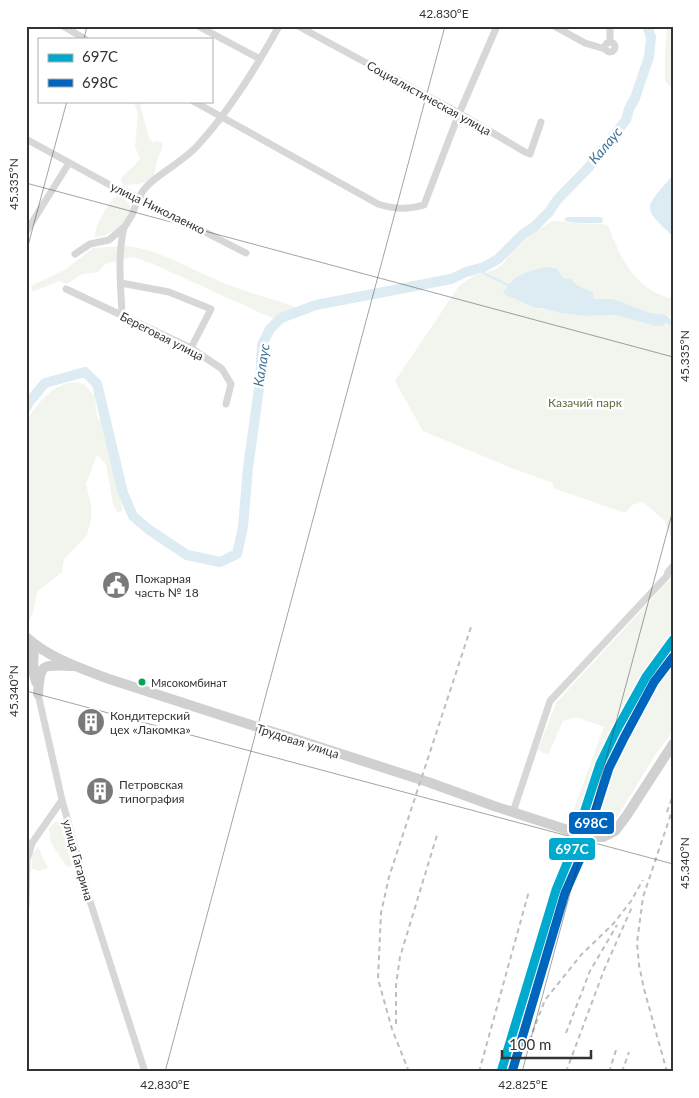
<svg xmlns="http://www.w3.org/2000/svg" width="699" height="1098" viewBox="0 0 699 1098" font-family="Lato,sans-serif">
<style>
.green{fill:#f1f5ed}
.water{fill:#ddebf3}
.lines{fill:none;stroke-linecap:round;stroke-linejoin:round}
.stream{stroke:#ddebf3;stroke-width:2}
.river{stroke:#ddebf3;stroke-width:10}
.street{stroke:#d7d7d7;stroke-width:7}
.secondary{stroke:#d0d0d0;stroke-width:10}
.rail{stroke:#bebebe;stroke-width:2;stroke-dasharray:5 4;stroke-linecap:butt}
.rail-1-casing{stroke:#fff;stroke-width:12}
.rail-2-casing{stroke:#fff;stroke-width:12}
.rail-1{stroke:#00a9ce;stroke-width:9}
.rail-2{stroke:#0065bd;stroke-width:9}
.ticks{fill:none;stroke:#333;stroke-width:1;stroke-opacity:0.45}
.bus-dot{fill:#00a651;stroke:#fff;stroke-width:2}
.labels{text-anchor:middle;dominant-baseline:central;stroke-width:5;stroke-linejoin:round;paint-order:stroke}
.bus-label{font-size:11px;fill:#333;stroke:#fff;text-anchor:start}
.street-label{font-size:12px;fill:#333;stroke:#fff}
.park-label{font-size:12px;fill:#56703f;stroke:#fff}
.poi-label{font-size:12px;fill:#333;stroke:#fff;text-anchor:start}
.water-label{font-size:14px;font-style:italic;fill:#3f7597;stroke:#fff}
.line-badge{stroke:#fff;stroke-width:2}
.badge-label{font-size:14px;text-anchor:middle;font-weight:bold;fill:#fff}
.neatline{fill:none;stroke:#333;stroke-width:2}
.ticks-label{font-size:12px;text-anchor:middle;fill:#333}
</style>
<rect width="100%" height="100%" fill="#fff"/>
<path class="green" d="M667 26H673V89L665 82V52Z
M133 101H139L149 138 153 143 155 141 162 142C163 152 159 153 157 161 155 166 156 172 153 177 147 184 131 186 122 184L121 179C126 171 135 167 140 158L135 147 138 113Z
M117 196 123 198 130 205C130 221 111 237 95 237 93 229 109 200 117 196Z
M552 221C563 222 574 222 584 224 593 225 600 222 608 226 622 260 634 289 673 299V322L669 316 650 313 613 299H593V292L564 279 557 269H553C532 272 512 271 503 294L536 308H542L561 313 584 316 615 315 655 326H662L666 323 673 327V541L664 520 643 502 632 505 625 513 553 488V483L509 467 423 431 395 381 459 286 475 275 495 270 504 263 510 253 532 234Z
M126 246C162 250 193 271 226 284 249 293 273 299 296 307L274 319 153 264 133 257 105 264 98 272 82 274 67 284 59 281 33 292 31 286 66 269 93 248Z
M76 382 84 384 95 397 97 417 101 422 123 510 118 513 113 504 106 464 97 455 86 484 91 505V520L87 535 64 559 62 572 37 592 33 613 28 623 26 622V421C37 404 53 383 76 382Z
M673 576V731L655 755 617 817 606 829 598 832 568 825 604 727 576 717 563 721 548 755 538 750 556 703Z
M60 821 72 866 67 867 51 843 49 828 55 822Z
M38 847 48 868 39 871 32 869V854Z"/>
<path class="water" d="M673 175V236C639 206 646 207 673 175Z
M569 217H598L603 218 602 223C589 223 578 224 565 221V218Z
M548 267 557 269 564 279 570 278 577 285 593 292 594 299H613L650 313 666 315 673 322V327L666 323 662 326H655L615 315 584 316 561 313 542 308H536L503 294C511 274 529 271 548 267Z"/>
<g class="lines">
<path class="stream" d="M475 269 510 286"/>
<path class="river" d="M26 408 29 402 45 383 85 372 97 384 123 493 133 516 148 529 187 555 220 562 237 554 243 527 248 468 260 381 262 345 270 329 281 318 316 305 451 279 466 272 484 267 498 259 523 234 534 227 549 212 557 200 589 167 626 120 629 109 635 98 649 57 651 37 647 26"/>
<path class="street" d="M63 26 85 39
M198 26 260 59
M298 26 459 113 525 152 530 154 531 151 541 122
M554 26 585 43 605 49
M605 47a5 5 0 1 1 10 0a5 5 0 1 1-10 0Z
M610 42V26
M193 101 378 204C394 209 407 210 424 205L458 116 497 26
M26 139 110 185 123 190 246 253
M26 232 69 163
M75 254 90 244 109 240 124 227
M121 283 169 292 211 309 191 348
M66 289 191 348 222 369 231 384 226 404
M122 315C121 287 117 256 124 228 126 224 129 220 132 215 136 204 139 194 148 185 163 171 185 160 198 145 230 110 256 68 279 26
M38 694 62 800 89 898 145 1072
M513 812 550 701 667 576 668 572 673 566
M26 905 27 860 32 843 62 800"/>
<path class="secondary" d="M26 637C49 658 80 668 109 679L428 782 494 806 589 837H603L615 831 627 815 673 744
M34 644 33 670 36 682
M38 694C40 662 42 665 72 666"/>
<path class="rail" d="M667 812 673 795
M396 1024V985L400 957 437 835
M566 1033 590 971 617 925
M526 1049 545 1000 581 955 614 923 631 901 643 880
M409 1072 392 1029 378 979 381 913 389 877 472 624
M479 1072 529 891
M506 1072 570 856
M566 1072 604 970 632 907
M609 1072 617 1047
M622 1072 629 1052
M667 1072 644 989 639 965 637 943 643 897 673 808"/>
<g class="rail-1-casing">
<path id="rail-1" d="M501 1072 556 890 570 856 600 764 616 731 646 677 673 640"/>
</g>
<g class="rail-2-casing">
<path id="rail-2" d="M512 1072 565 893 580 859 609 768 625 736 654 682 673 657"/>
</g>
<use href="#rail-1" class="rail-1"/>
<use href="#rail-2" class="rail-2"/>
</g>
<path class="ticks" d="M84 39 87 26M26 183 673 357M26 253 67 101M26 691 673 864M165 1072 445 26M522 1072 673 510"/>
<defs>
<g id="civic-disc" transform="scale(1.4375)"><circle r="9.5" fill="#7a7a7a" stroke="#fff"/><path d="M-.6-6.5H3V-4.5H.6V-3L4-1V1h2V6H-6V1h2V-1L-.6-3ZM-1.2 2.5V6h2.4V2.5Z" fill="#fff"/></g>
<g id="building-disc" transform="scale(1.4375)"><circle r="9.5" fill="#7a7a7a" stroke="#fff"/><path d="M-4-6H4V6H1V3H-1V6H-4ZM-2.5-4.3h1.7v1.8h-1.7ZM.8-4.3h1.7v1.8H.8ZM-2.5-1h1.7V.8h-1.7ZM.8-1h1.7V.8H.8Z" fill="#fff"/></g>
</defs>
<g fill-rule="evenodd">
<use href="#civic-disc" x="116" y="585"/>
<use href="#building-disc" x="91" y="722"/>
<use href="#building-disc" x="100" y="791"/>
</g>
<circle class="bus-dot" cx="142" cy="682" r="4.5"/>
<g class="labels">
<g class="bus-label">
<text x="151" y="682">Мясокомбинат</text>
</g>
<g class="street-label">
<text transform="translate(429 98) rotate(29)">Социалистическая улица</text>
<text transform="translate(158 208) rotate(26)">улица Николаенко</text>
<text transform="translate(162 336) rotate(27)">Береговая улица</text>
<text transform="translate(298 741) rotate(18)">Трудовая улица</text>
<text transform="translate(78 860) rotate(74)">улица Гагарина</text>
</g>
<g class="park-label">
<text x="585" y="402">Казачий парк</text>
</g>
<g class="poi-label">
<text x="135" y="578">Пожарная<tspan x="135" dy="14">часть № 18</tspan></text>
<text x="110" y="715">Кондитерский<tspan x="110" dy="14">цех «Лакомка»</tspan></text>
<text x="119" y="784">Петровская<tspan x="119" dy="14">типография</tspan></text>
</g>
<g class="water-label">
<text transform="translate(605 145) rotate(-50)">Калаус</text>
<text transform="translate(261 365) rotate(-81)">Калаус</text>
</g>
</g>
<g class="line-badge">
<rect x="568" y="811" width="47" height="24" rx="5" fill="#0065bd"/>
<rect x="548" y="837" width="48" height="24" rx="5" fill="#00a9ce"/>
</g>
<g class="badge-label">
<text x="591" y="828">698С</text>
<text x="572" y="854">697С</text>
</g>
<rect width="699" height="1098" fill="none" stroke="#ffffff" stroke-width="55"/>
<rect x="38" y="38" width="175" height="65" fill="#ffffff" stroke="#adadad"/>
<rect x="48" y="54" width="25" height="8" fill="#00a9ce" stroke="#adadad"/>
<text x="82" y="62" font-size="15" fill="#333333">697С</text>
<rect x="48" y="79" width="25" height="8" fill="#0065bd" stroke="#adadad"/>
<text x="82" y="88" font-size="15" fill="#333333">698С</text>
<path d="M502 1050v8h89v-8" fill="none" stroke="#333333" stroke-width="2.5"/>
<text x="509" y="1050" font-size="15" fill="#333333" stroke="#ffffff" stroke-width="4" paint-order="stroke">100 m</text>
<rect x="28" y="28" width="644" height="1042" class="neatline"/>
<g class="ticks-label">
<text x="444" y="18">42.830°E</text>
<text transform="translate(14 184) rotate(-90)" y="4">45.335°N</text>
<text transform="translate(685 356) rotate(-90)" y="4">45.335°N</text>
<text transform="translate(14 691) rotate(-90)" y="4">45.340°N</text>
<text transform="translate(685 863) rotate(-90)" y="4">45.340°N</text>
<text x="165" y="1089">42.830°E</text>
<text x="523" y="1089">42.825°E</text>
</g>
</svg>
